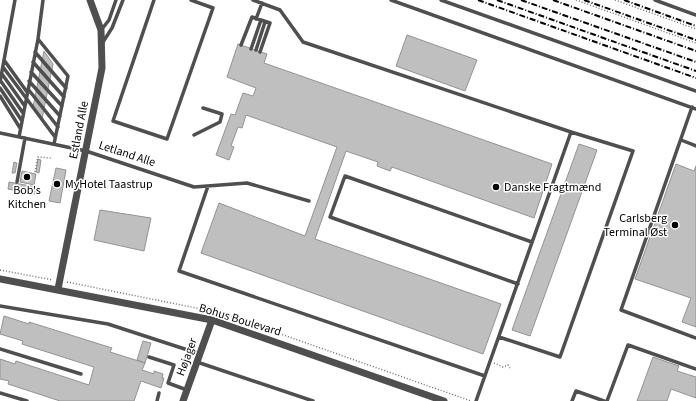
<svg xmlns="http://www.w3.org/2000/svg" width="696" height="401" viewBox="0 0 696 401" font-family="'Source Sans 3',sans-serif">
<style>
.building{fill:#bfbfbf;stroke:#939393}
.lines{fill:none;stroke-linecap:round;stroke-linejoin:round}
.path{stroke:#717171;stroke-width:1.5;stroke-dasharray:1 2;stroke-linecap:butt}
.service{stroke:#4f4f4f;stroke-width:3.5}
.minor{stroke:#4f4f4f;stroke-width:7}
.rail{stroke:#000;stroke-width:2;stroke-dasharray:6 2 1 2;stroke-linecap:butt}
.poi-dot{fill:#000;stroke:#fff;stroke-width:1.5}
.labels{text-anchor:middle;dominant-baseline:central;stroke-width:3;stroke-linejoin:round;paint-order:stroke}
.street-label{font-size:12px;fill:#000;stroke:#fff}
.poi-label{font-size:12px;fill:#000;stroke:#fff;text-anchor:start}
</style>
<rect width="100%" height="100%" fill="#fff"/>
<path class="building" d="M407 35 477 60 465 91 396 66Z
M238 44 267 54 264 63 552 164 534 218 392 167 390 171 377 166 378 162 346 151 315 239 501 304 483 354 201 253 219 203 305 236 337 147 246 115 242 128 238 127 231 146 234 147 229 160 216 155 231 114 235 115 243 93 253 96 256 88 227 77Z
M44 51 53 64 42 119 33 107Z
M579 144 597 150 530 336 512 330Z
M38 159 41 160 39 173 36 172Z
M14 162 17 163 15 173H12Z
M676 164 694 171 696 166V327L682 322 691 298 635 279Z
M56 168 66 170 60 203 49 201Z
M22 171 36 174 34 185 20 182Z
M9 182 36 187 35 194 8 189Z
M100 210 151 218 144 251 94 240Z
M4 316 29 324V322L112 348 110 352 145 363 142 370 154 374V371L163 374 162 378H164L161 388 141 381 134 401H60L8 384 9 381 0 379V359L15 364 16 361 89 385 94 367 22 344 23 341 0 334Z
M143 341 151 343 145 363 137 360Z
M653 357 679 366 677 371 696 377V398L671 389 667 401H637Z"/>
<g class="lines">
<path class="path" d="M576 0 696 43
M615 0 696 29
M35 172 38 157 51 158
M0 270 53 280
M67 282 221 313 471 401
M494 363 503 367 508 365 510 368"/>
<path class="service" d="M154 0 113 121 167 139 213 8 191 0
M253 0 280 10 303 42 571 132 476 401
M391 0 696 109
M441 0 696 91
M655 0 696 15
M256 19 262 3
M102 29 109 20 116 0
M38 39 68 76 54 144
M103 42 112 28 123 0
M241 45 252 17 270 23 260 52
M251 49 261 20
M256 50 265 22
M35 52 66 88
M4 60 27 92
M33 62 64 97
M3 67 55 137
M31 72 62 106
M2 74 24 105
M0 80 23 113
M29 81 60 116
M0 82 15 0
M0 88 22 121
M28 89 58 127
M0 96 20 128
M692 107 621 310 696 338
M0 133 86 151 194 187 247 183 309 201
M194 135 220 122 222 114 203 108
M19 137 38 39 43 0
M681 140 696 146
M17 182 25 138
M208 186 179 271 485 376
M518 284 330 217 345 176 532 242
M0 306 108 324 200 354
M499 337 560 357 633 151 571 132
M0 349 81 374
M149 357 174 365 168 383 187 390
M197 362 313 401
M0 393 27 401
M157 401 159 393
M572 401 576 391 604 401
M607 401 628 345 696 369"/>
<path class="minor" d="M0 279 212 320 444 401
M58 289 102 68 101 30 90 0
M183 401 212 320"/>
<path class="rail" d="M478 0 696 78
M497 0 696 71
M521 0 696 62
M553 0 696 51
M584 0 696 40
M624 0 696 26"/>
</g>
<g class="poi-dot">
<circle cx="27" cy="177" r="4"/>
<circle cx="57" cy="184" r="4"/>
<circle cx="496" cy="187" r="4"/>
<circle cx="675" cy="225" r="4"/>
</g>
<g class="labels">
<g class="street-label">
<text transform="translate(79 130) rotate(-79)">Estland Alle</text>
<text transform="translate(127 154) rotate(18)">Letland Alle</text>
<text transform="translate(240 320) rotate(17)">Bohus Boulevard</text>
<text transform="translate(187 357) rotate(-70)">Højager</text>
</g>
<g class="poi-label">
<text x="65" y="184">MyHotel Taastrup</text>
<text x="504" y="187">Danske Fragtmænd</text>
<text x="27" y="190" text-anchor="middle">Bob's<tspan x="27" dy="14">Kitchen</tspan></text>
<text x="667" y="218" text-anchor="end">Carlsberg<tspan x="667" dy="14">Terminal Øst</tspan></text>
</g>
</g>
</svg>
